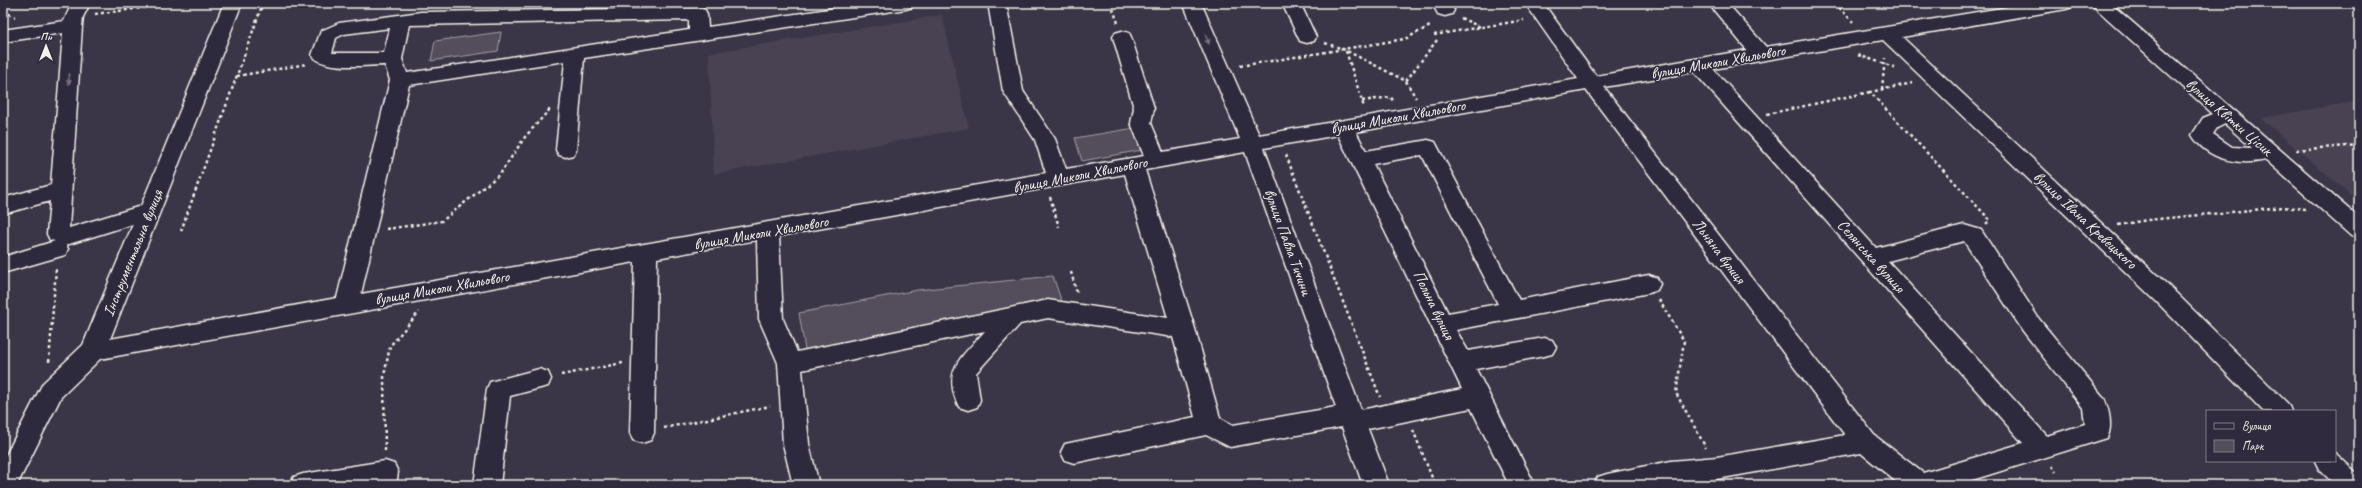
<svg xmlns="http://www.w3.org/2000/svg" width="2362" height="488" viewBox="0 0 2362 488" font-family="Caveat,sans-serif">
<style>
.built{fill:#484352}
.green{fill:#534e5c;stroke:#a4a0a2}
.lines{fill:none;stroke-linecap:round;stroke-linejoin:round}
.minor-casing{stroke:#f4f1e8;stroke-width:3}
.path{stroke:#f4f1e8;stroke-width:2.5;stroke-dasharray:3 3;stroke-linecap:butt}
.minor{fill:#2f2a3d;fill-rule:evenodd}
.oneway{fill:#747079}
.labels{text-anchor:middle;dominant-baseline:central;stroke-width:3;stroke-linejoin:round;paint-order:stroke}
.street-label{font-size:16px;fill:#f4f1e8;stroke:#2f2a3d}
</style>
<rect width="100%" height="100%" fill="#3b3647"/>
<filter id="ink" filterUnits="userSpaceOnUse"><feTurbulence type="fractalNoise" baseFrequency=".025" numOctaves="2"/><feDisplacementMap in="SourceGraphic" scale="8" xChannelSelector="R" yChannelSelector="G"/><feConvolveMatrix kernelMatrix="1 2 1 2 8 2 1 2 1" color-interpolation-filters="sRGB"/></filter>
<g filter="url(#ink)">
<path class="built" d="M942 15 969 128 714 174 709 53Z
M2359 101V202L2261 118Z"/>
<path class="green" d="M501 32 498 51 431 61 435 41Z
M1135 128 1142 150 1082 161 1075 138Z
M1053 276 1062 303 806 356 799 313 917 290Z"/>
<g class="lines">
<g class="minor-casing">
<path id="minor" d="M72 3H90L83 17 82 26 69 228 141 206 224 3H242L110 339 337 298 390 80 385 65C366 65 323 71 312 55L321 31 339 23 421 12 698 8 705 10 707 14 708 27 869 3H915L912 7 906 9 584 58 576 150 573 155 566 157 559 155 556 150 565 61 409 85 361 294 1046 173 1035 140 1003 91 988 3H1006L1023 91 1055 139 1066 169 1144 156 1131 123 1134 108 1113 37 1115 33 1122 31 1129 33 1131 37 1154 108 1151 123 1163 152 1240 139 1183 3H1201L1259 135 1578 79 1525 3H1543L1596 76 1747 50 1708 3H1727L1766 47 2032 3H2075L2072 7 2066 9 1902 37 2174 291 2288 404 2291 411H2263L2158 303 1883 40 1713 69 1876 248 1964 225 1981 230 2039 319 2104 398C2109 409 2113 427 2107 438L1956 485H1900L1861 453 1717 479 1661 485H1594L1598 477 1607 474 1671 461 1717 457 1845 435 1586 90 1356 132 1366 151 1428 140 1435 142 1519 300 1649 275 1657 278 1660 284 1657 290 1649 293 1456 330 1468 351 1544 338 1552 340 1556 347 1552 354 1544 356 1476 369 1535 485H1509L1471 408 1368 429 1389 485H1363L1342 427 1230 447 1206 435 1074 463 1065 460 1061 452 1065 444 1195 417 1173 337 1048 318 1020 324 976 373 980 400 977 407 968 410 959 407C941 370 962 357 985 331L802 370 809 444 819 485H793L783 444 778 363 759 319 757 240 657 258 654 433 651 440 642 443 633 440 630 433 635 262 100 359 61 397 17 485H3V461L43 383 83 345 133 224 66 245 68 249 65 255 3 273V257L55 241 50 240 47 234 50 201 3 214V198L51 185 63 33 3 42V30L64 21ZM689 20V30L407 73 402 59 409 25ZM390 28 384 53H332L336 38 344 34ZM1694 72 2023 443 1923 473 1874 435 1604 87ZM1338 135 1462 389 1361 410 1264 148ZM1245 152 1336 407 1233 425 1220 418 1195 329 1145 170ZM1422 155 1498 304 1448 313 1373 164ZM1125 174 1168 318 1048 300 797 352 783 319 779 236ZM1964 241 2023 331 2083 408 2085 424 2047 436 1888 261Z
M1282 3H1300L1316 37 1314 41 1307 43 1300 41Z
M1432 3H1450L1454 10 1452 14 1445 16 1438 14Z
M2090 3H2110L2359 218V238L2351 236 2266 160C2239 166 2207 160 2192 135L2203 118 2213 114ZM2225 124 2252 148 2232 147 2213 134 2217 128Z
M539 369 548 372 551 379 548 386 510 396 500 485H474L487 389 490 382Z
M2335 453 2359 475V485H2335L2319 469 2315 461H2335Z
M385 461 394 464 398 472 396 485H290L294 477 303 474Z"/>
</g>
<path class="path" d="M1111 3 1118 23
M1835 3 1853 22
M3 11 15 17
M95 14 180 3
M1461 18 1480 27
M1434 35 1524 20
M1325 43 1343 49 1406 81 1437 40
M1346 51 1364 107
M1858 55 1897 68
M1240 66 1405 39 1430 26
M237 76 307 64
M1406 81 1416 98
M1913 83 1870 92 1990 220 1986 224
M1882 89 1885 58
M1362 101 1391 97 1393 101
M1767 114 1870 92
M2296 150 2359 145
M1286 155 1380 397
M1050 197 1059 227
M2118 225 2148 220 2283 207 2306 209
M386 229 442 221 500 174 525 137 550 109
M181 231 263 3
M1071 272 1077 294
M1659 300 1684 341 1676 393 1706 448
M49 362 56 268
M561 375 623 363
M664 428 770 406
M1413 430 1435 485
M385 451 384 376 390 346 419 312
M2052 466 2056 472"/>
<use href="#minor" class="minor"/>
</g>
<defs><path id="oneway-solid" d="M-6-.8H1V-3.2L6.5 0L1 3.2V.8H-6Z"/></defs>
<g class="oneway">
<use href="#oneway-solid" transform="translate(1207 39) rotate(67)"/>
<use href="#oneway-solid" transform="translate(69 79) rotate(94)"/>
</g>
</g>
<g class="labels">
<g class="street-label">
<text transform="translate(1718 62) rotate(-10)">вулиця Миколи Хвильового</text>
<text transform="translate(1398 117) rotate(-10)">вулиця Миколи Хвильового</text>
<text transform="translate(2229 117) rotate(41)">вулиця Квітки Цісик</text>
<text transform="translate(1080 175) rotate(-11)">вулиця Миколи Хвильового</text>
<text transform="translate(2085 220) rotate(43)">вулиця Івана Кревецького</text>
<text transform="translate(761 233) rotate(-10)">вулиця Миколи Хвильового</text>
<text transform="translate(1288 242) rotate(70)">вулиця Павла Тичини</text>
<text transform="translate(1719 251) rotate(53)">Льняна вулиця</text>
<text transform="translate(133 253) rotate(-68)">Інструментальна вулиця</text>
<text transform="translate(1871 256) rotate(48)">Селянська вулиця</text>
<text transform="translate(442 288) rotate(-10)">вулиця Миколи Хвильового</text>
<text transform="translate(1434 305) rotate(64)">Польна вулиця</text>
</g>
</g>
<rect width="2362" height="488" fill="none" stroke="#2f2a3d" stroke-width="16"/>
<rect x="8" y="8" width="2346" height="472" fill="none" stroke="#f4f1e8" stroke-width="1.5" filter="url(#ink)"/>
<rect x="2206" y="410" width="130" height="52" fill="#2f2a3d" stroke="#7e7a81"/>
<rect x="2214" y="423" width="20" height="6" fill="#2f2a3d" stroke="#7e7a81"/>
<text x="2242" y="430" font-size="12" fill="#f4f1e8">Вулиця</text>
<rect x="2214" y="440" width="20" height="12" fill="#534e5c" stroke="#7e7a81"/>
<text x="2242" y="450" font-size="12" fill="#f4f1e8">Парк</text>
<g transform="translate(46 46)" stroke="#2f2a3d" stroke-width="3" paint-order="stroke">
<path d="M0-3L7 15L0 10L-7 15Z" fill="#f4f1e8"/>
<text y="-6" font-size="11" font-weight="bold" text-anchor="middle" fill="#f4f1e8">Пн</text>
</g>
</svg>
